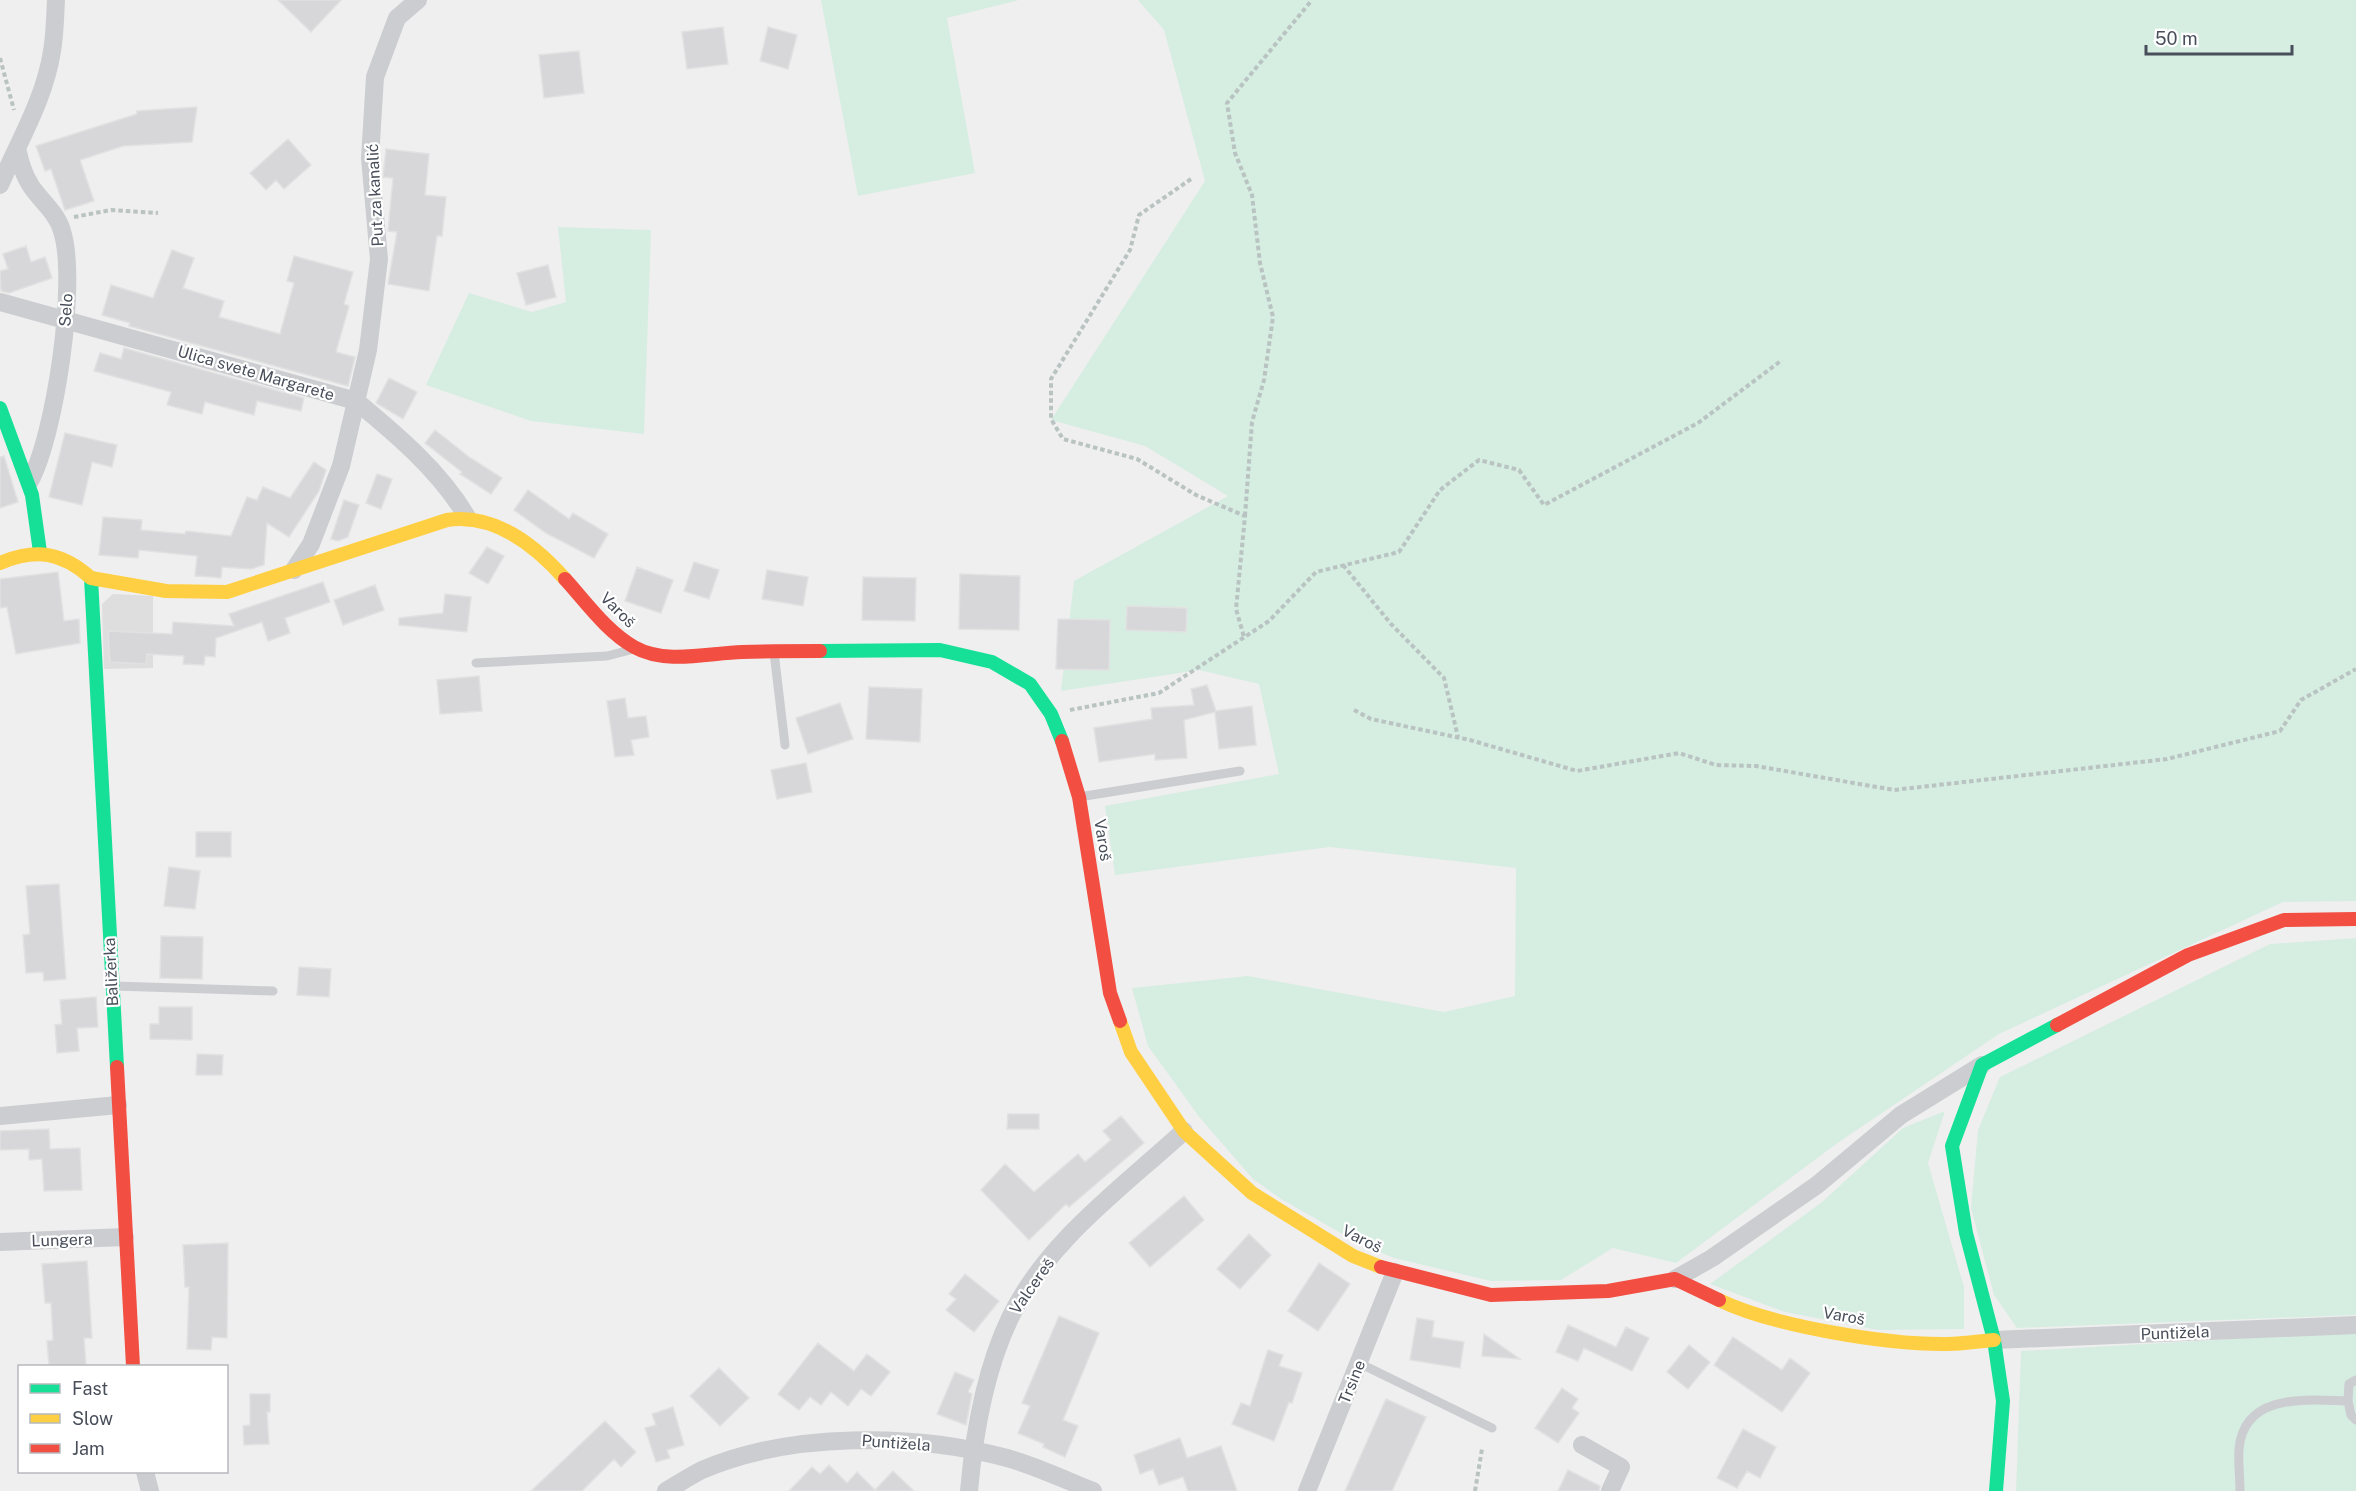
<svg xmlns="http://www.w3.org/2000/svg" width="2356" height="1491" viewBox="0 0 2356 1491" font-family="'Public Sans',sans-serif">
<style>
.education{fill:#dedede}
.green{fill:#d6ede2}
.building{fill:#d7d7d9;stroke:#e1e1e2;stroke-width:1.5}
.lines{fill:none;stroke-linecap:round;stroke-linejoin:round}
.path{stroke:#b9c3c1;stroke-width:4;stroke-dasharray:4.5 3;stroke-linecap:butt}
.lane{stroke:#cbcdd0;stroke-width:9}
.street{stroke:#cbcdd0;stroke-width:18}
.fast{stroke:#16e098;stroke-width:14}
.slow{stroke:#ffcf43;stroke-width:14}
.jam{stroke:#f24e42;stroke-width:14}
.labels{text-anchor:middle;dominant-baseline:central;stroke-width:4.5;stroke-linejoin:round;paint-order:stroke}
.street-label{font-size:16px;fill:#484f5a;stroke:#fff}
</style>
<rect width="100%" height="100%" fill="#f0efef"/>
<path class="education" d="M113 594 153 596V668L104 669 102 604Z"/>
<path class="green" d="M821 0H1019L947 18 975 173 858 196Z
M1138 0H2356V901L2283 902 1999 1034 1839 1142 1676 1263 1613 1248 1561 1280 1491 1281 1394 1258 1360 1244 1281 1199 1253 1179 1200 1118 1148 1046 1132 988 1248 976 1444 1012 1515 996 1516 868 1330 847 1115 875 1105 806 1279 774 1259 684 1199 670 1061 691 1074 581 1228 496 1145 446 1051 420 1205 181 1164 30Z
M558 227 651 230 644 434 531 421 426 385 469 293 532 312 566 302Z
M2356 938V1315L2017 1328 1994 1295 1971 1208 1978 1130 2000 1077 2270 944Z
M1945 1111 1928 1163 1964 1287V1329L1878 1330 1785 1312 1710 1284 1822 1202 1903 1128Z
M2356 1332V1491H2016L2021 1351Z"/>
<path class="building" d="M278 0H341L311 32Z
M723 27 728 64 687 69 682 32Z
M768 27 797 35 788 69 760 61Z
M579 51 584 93 544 98 539 55Z
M197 107 192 142 123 146 80 160 94 201 65 210 51 169 45 171 36 146 137 114V111Z
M288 139 311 165 284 189 276 180 266 190 250 173Z
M386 149 429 154 425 195 446 197 442 236H437L429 291 388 284 397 232 388 231 393 178 383 177Z
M26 246 31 262 45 257 52 278 9 293 1 291 0 271 8 269 3 254Z
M172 250 194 258 183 288 224 301 219 317 280 334 294 283 287 281 294 256 353 272 344 304 349 306 336 352 355 357 348 386 129 326 130 323 102 315 111 285 153 298Z
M548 265 556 297 526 305 517 273Z
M124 348 304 398 301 411 257 401 254 415 205 402 202 414 167 405 171 392 94 371 100 353 121 359Z
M389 378 417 392 403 419 376 403Z
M435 430 469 457 502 478 491 494 460 474 462 472 425 443Z
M65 433 117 445 112 467 92 462 82 505 49 497Z
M4 456 18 502 0 508V457Z
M314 462 326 470 319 491 289 537 267 523 264 565 251 569 222 567 221 578 211 577 195 576 197 556 139 550 138 558 99 555 103 517 142 520 141 530 185 534 186 531 231 536 247 497 257 500 263 487 290 498Z
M377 474 392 479 381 509 366 503Z
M528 490 569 519 573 513 608 534 594 558 546 533 514 510Z
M344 500 359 505 348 537 338 541 331 539Z
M487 547 504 556 488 584 469 573Z
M694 562 719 570 709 599 684 591Z
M637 567 673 580 661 613 625 601Z
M767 570 808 577 803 606 762 599Z
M58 572 64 621 79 619 80 643 16 654 7 607 0 608V579Z
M960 574 1020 576 1019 630 959 629Z
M863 577 916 578 915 621 862 620Z
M323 582 330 602 285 618 290 633 268 641 262 622 216 638 215 657 205 656 204 665 183 664 184 656 147 654 146 664 110 662 108 631 172 634 173 622 234 626 229 614Z
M375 585 384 610 343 625 334 600Z
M445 594 471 597 467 632 399 625V618L443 613Z
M1127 606 1187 608 1186 632 1126 630Z
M1058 619 1110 620 1109 670 1056 669Z
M479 676 482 711 440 714 437 680Z
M1207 685 1216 711 1252 706 1256 745 1219 749 1215 712 1184 720 1187 758 1155 760V754L1099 762 1094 728 1152 719 1151 708 1194 705 1191 689Z
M869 687 922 689 920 742 866 739Z
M625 698 628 718 646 716 649 737 631 740 634 755 615 757 607 701Z
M840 703 853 739 808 754 796 718Z
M806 763 812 792 777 799 771 770Z
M196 832H231V857H196Z
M169 867 200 871 195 909 164 906Z
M59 884 66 979 44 981 43 972 26 973 23 935 30 934 26 886Z
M161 936 203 937 202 979 160 978Z
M299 967 331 969 329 997 297 995Z
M96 997 98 1027 77 1028 79 1051 57 1053 55 1025 62 1024 60 1000Z
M159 1007H192V1040L150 1039V1024H159Z
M197 1054 223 1055 222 1075H196Z
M1008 1114H1039V1129H1007Z
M1121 1116 1144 1143 1069 1207 1066 1204 1029 1240 981 1190 1005 1164 1034 1192 1078 1154 1085 1162 1111 1140 1103 1131Z
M49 1129 50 1149 80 1148 82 1190 44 1191 42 1159 29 1160V1149L0 1150V1131Z
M1184 1196 1204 1220 1150 1267 1129 1243Z
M1249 1234 1271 1255 1240 1289 1217 1269Z
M228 1243 227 1338 212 1337 211 1350 187 1349 189 1287H185L183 1245Z
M87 1261 92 1338H84L86 1366H49L47 1341 53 1340 51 1303H45L42 1264Z
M1319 1263 1350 1284 1318 1331 1288 1311Z
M965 1274 999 1301 974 1332 946 1310 956 1299 949 1294Z
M1059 1316 1099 1333 1063 1420 1078 1426 1065 1457 1043 1447 1044 1444 1018 1433 1030 1406 1022 1403Z
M1417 1318 1434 1321 1432 1337 1464 1342 1460 1368 1410 1360Z
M1568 1325 1616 1347 1626 1327 1649 1338 1632 1371 1584 1348 1578 1361 1556 1352Z
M1484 1334 1520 1359 1482 1356Z
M1733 1337 1782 1370 1790 1358 1810 1373 1782 1412 1714 1365Z
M818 1343 854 1371 867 1354 890 1372 871 1396 861 1389 848 1406 831 1392 821 1405 810 1397 799 1410 778 1394Z
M1689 1345 1710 1362 1688 1389 1667 1372Z
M1268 1350 1283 1355 1279 1366 1302 1373 1292 1403 1289 1402 1274 1441 1232 1424 1241 1403 1250 1406Z
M719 1368 749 1398 720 1426 690 1396Z
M955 1372 974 1380 968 1392 972 1394 966 1425 937 1414Z
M1562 1388 1578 1399 1572 1408 1579 1413 1558 1443 1535 1428Z
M250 1394H270V1412H267L269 1444 244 1445 243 1426 250 1425Z
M1386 1399 1426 1417 1392 1491H1345Z
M673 1407 684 1445 667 1450 670 1458 656 1462 645 1428 656 1425 652 1414Z
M605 1421 636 1452 621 1467 614 1459 582 1491H531Z
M1743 1429 1776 1447 1760 1478 1747 1471 1737 1488 1717 1478Z
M1180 1438 1187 1458 1221 1446 1237 1491H1188L1183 1477 1159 1485 1153 1469 1140 1474 1134 1455Z
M829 1465 847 1483 857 1472 875 1490 893 1471 914 1491H789L812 1467 820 1474Z
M1568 1470 1600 1486 1599 1491H1558Z"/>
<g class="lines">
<path class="path" d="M0 58 14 110
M1191 179 1139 215 1130 250 1051 379V419L1063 439 1137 459 1196 495 1245 516 1236 609 1244 637
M74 217 111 210 158 213
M1245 516 1252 422 1264 380 1273 317 1260 263 1252 195 1235 153 1227 103 1312 0
M1343 565 1391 624 1444 678 1458 737
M1070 710 1159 693 1269 621 1316 572 1399 552 1440 490 1479 460 1519 470 1544 505 1698 423 1782 360
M1354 710 1371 719 1470 740 1577 771 1679 753 1716 765 1756 766 1894 790 2167 759 2280 731 2301 700 2356 669
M1475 1491 1482 1449"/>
<path class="lane" d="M774 652 785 745
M476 663 607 656 634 649
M1079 797 1240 771
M114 986 273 991
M1359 1363 1492 1428
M2348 1401 2351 1415 2356 1420
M2240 1491C2240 1477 2238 1463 2239 1449 2244 1392 2308 1400 2348 1401L2349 1384 2356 1380"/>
<path class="street" d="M17 148C20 161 23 174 31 186 41 201 57 213 62 231 78 281 55 435 30 481
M0 185C19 141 45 98 52 51 55 34 55 17 56 0
M0 302 356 401C397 435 440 471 467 517
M294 570 311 544 341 466 368 350 379 259 370 158 375 77 397 18 418 0
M0 1116 118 1105
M0 1242 125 1237
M1675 1279 1712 1258 1817 1185 1901 1115 1982 1065
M1994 1340 2356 1325
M1582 1445 1621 1467 1610 1491
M145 1472 150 1491
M666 1491C678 1484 690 1476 702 1470 790 1432 915 1433 1007 1458 1036 1466 1065 1480 1093 1491
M969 1491C974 1434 985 1370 1010 1318 1046 1242 1123 1187 1184 1131
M1307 1491 1395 1272"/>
<path class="fast" d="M0 408 32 495 40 552
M91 578 117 1067
M820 651 940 650 992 662 1030 684 1051 714 1062 741
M1996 1491 2003 1401 1994 1340 1966 1233 1952 1146 1982 1065 2057 1025"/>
<path class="slow" d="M0 563C36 548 62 552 91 578
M91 578 166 591 227 592 447 520C495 513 535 545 565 579
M1120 1021 1131 1052 1184 1131 1252 1193 1353 1256 1381 1267
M1719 1300C1772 1326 1888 1345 1948 1344 1963 1344 1979 1341 1994 1340"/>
<path class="jam" d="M565 579C586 602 606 631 634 647 666 665 708 653 742 652 768 651 794 651 820 651
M1062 741 1079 797 1110 993 1120 1021
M2057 1025 2188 955 2284 920 2356 919
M117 1067 133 1366
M1381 1267 1491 1295 1608 1291 1675 1279 1719 1300"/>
</g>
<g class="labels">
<g class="street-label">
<text transform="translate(375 195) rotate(-93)">Put za kanalić</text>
<text transform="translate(66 310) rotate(-86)">Selo</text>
<text transform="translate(256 373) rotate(16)">Ulica svete Margarete</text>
<text transform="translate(618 610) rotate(45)">Varoš</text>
<text transform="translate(1103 840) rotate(81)">Varoš</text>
<text transform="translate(111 972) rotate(-93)">Baližerka</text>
<text transform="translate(1362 1239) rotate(27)">Varoš</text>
<text transform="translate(62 1240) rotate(-2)">Lungera</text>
<text transform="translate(1032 1286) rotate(-55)">Valcereš</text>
<text transform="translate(1844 1316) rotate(10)">Varoš</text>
<text transform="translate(2175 1333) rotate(-2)">Puntižela</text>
<text transform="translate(1352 1382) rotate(-68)">Trsine</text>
<text transform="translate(896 1443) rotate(4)">Puntižela</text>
</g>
</g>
<rect x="18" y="1365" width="210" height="108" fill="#ffffff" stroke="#b6b9bd" stroke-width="1.5"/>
<rect x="30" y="1384" width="30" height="9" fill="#16e098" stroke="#b6b9bd" stroke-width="1.5"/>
<text x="72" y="1395" font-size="18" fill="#484f5a">Fast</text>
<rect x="30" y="1414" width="30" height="9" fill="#ffcf43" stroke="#b6b9bd" stroke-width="1.5"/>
<text x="72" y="1425" font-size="18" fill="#484f5a">Slow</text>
<rect x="30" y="1444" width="30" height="9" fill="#f24e42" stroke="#b6b9bd" stroke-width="1.5"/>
<text x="72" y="1455" font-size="18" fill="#484f5a">Jam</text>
<path d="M2146 45v9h146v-9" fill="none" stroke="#484f5a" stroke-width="3"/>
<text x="2155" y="45" font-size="18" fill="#484f5a" stroke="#ffffff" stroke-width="4.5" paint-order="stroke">50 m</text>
</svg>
